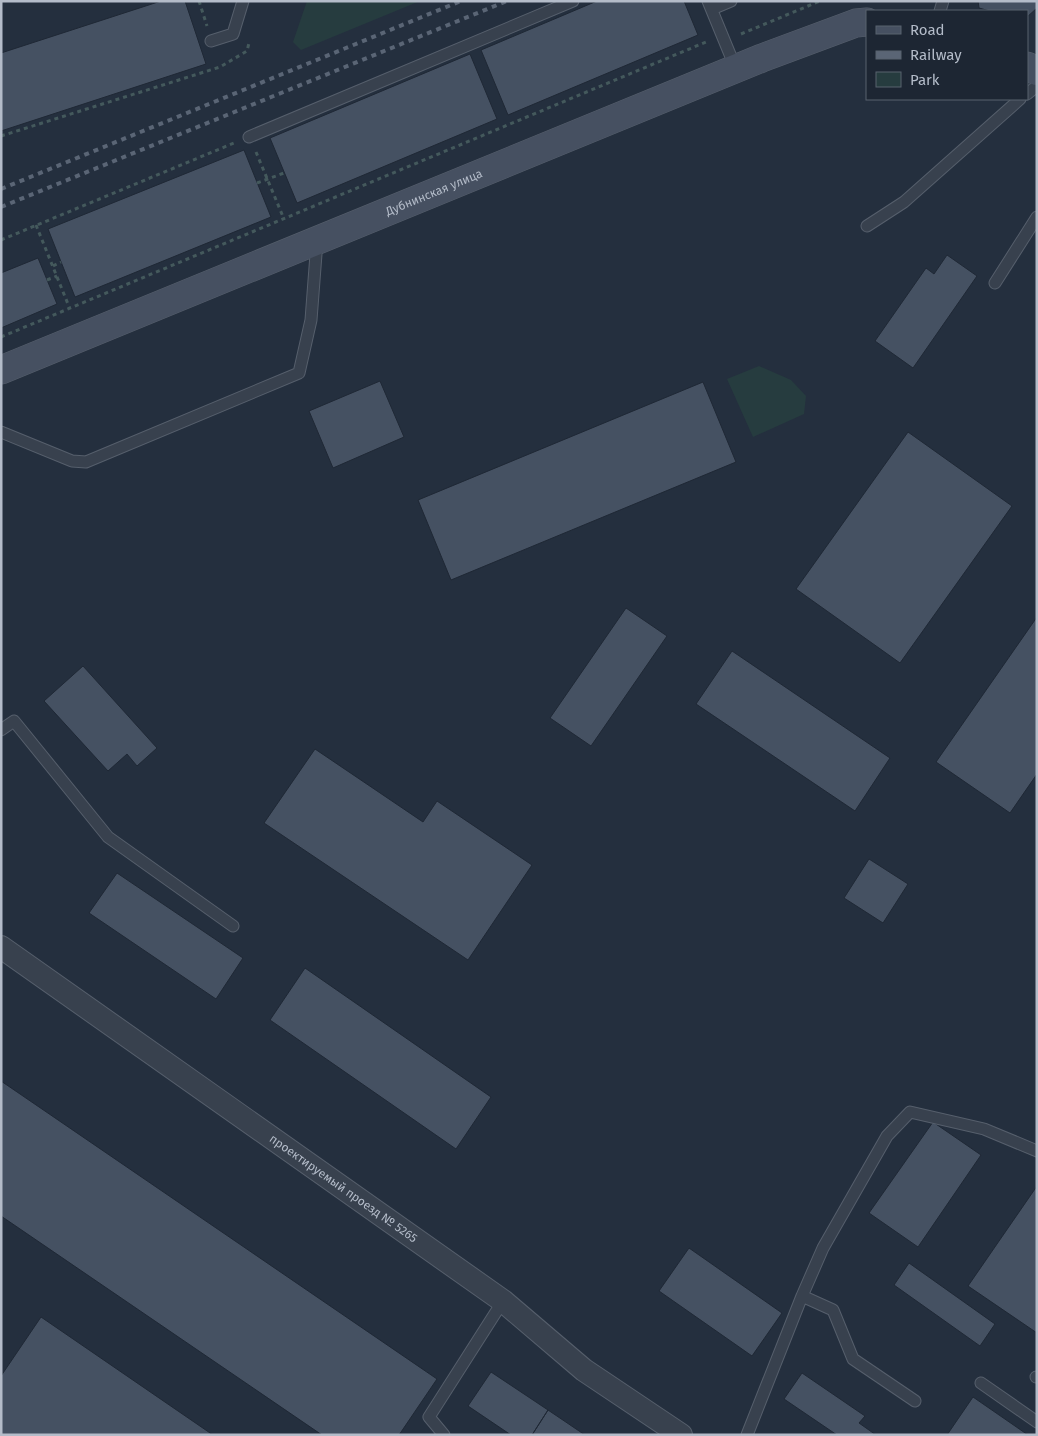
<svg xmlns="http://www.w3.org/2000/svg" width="1038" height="1436" viewBox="0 0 1038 1436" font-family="'Fira Sans',sans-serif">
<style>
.green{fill:#263c3f}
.building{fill:#455162;stroke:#1f2835}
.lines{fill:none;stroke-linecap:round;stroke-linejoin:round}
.lane-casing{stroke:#565f6c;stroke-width:13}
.street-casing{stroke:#565f6c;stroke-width:24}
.secondary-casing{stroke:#565f6c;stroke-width:29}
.path{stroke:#44595c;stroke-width:3;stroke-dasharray:4 4;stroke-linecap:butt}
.lane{stroke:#38414e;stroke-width:11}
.street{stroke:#38414e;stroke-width:22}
.secondary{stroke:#465061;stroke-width:28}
.rail{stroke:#5a6575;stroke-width:4;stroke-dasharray:5 5;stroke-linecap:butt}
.labels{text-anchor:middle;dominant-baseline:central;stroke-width:5;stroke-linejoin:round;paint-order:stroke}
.street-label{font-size:12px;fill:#b4bcc9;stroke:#1d2633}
</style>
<rect width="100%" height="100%" fill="#242f3e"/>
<path class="green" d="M307 1H420L301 50 293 42Z
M759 366 791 380 806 396 804 414 753 437 727 379Z"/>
<path class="building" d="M161 1H185L206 64 1 131V53Z
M597 1H684L698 35 508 115 481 50Z
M978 1H1037V8L1027 17V11H990L979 8Z
M470 54 497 119 297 203 270 138Z
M244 150 271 217 75 297 48 229Z
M947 255 977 276 913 368 875 341 926 268 934 274Z
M38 258 57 304 1 328V273Z
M380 381 404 437 333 468 309 411Z
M703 382 736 462 451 580 418 500Z
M908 432 1012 506 900 663 796 589Z
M626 608 667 636 591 746 550 718Z
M1037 617V774L1010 813 936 762Z
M732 651 890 758 855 811 696 704Z
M83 666 157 748 137 766 127 754 108 771 44 701Z
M315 749 423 822 437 801 532 865 468 960 264 823Z
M869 859 908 884 883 923 844 898Z
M117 873 243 958 216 999 89 913Z
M305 968 491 1097 456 1149 270 1020Z
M1 1081 437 1379 399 1435H322L1 1216Z
M933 1122 981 1155 918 1247 869 1213Z
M1037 1186V1333L968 1286Z
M689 1248 782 1313 752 1356 659 1291Z
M909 1263 995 1324 980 1346 894 1285Z
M41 1317 213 1435H1V1376Z
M491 1372 548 1410 532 1435H511L468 1406Z
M802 1373 865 1416 859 1423 876 1435H837L784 1399Z
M973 1397 1028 1435H947Z
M548 1410 585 1435H532Z"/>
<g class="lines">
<g class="lane-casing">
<path id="lane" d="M708 1 736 69
M712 9 731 1
M940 11 943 1
M211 41 233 34 243 1
M1027 94 1037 86
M249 137 573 1
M867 226 904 202 1020 99
M995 283 1037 217
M1 432 72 461 86 462 299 373 311 320 317 241
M1 730 14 721 108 837 233 926
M802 1296 833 1310 853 1359 915 1401
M1036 1377H1037
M981 1383 1037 1422
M444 1435 429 1417 503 1301
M747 1435 802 1296 823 1248 887 1136 910 1112 984 1129 1037 1151"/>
</g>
<g class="street-casing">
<g id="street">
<path id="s1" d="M1 947 503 1301 584 1370 681 1435"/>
</g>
</g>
<g class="secondary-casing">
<g id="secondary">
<path d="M1027 66 1037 71"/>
<path id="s2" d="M1 370 762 58 856 23 867 22"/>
</g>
</g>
<path class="path" d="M199 1 207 26
M741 34 820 1
M1 136 220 67 247 51 249 43
M256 152 284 219
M257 183 284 173
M36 225 70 309
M1 240 234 143
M53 266 61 262
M47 280 57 276
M1 337 706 42"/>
<use href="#lane" class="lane"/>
<use href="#street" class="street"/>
<use href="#secondary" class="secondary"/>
<path class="rail" d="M1 189 461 1
M1 207 507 1"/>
</g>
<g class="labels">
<g class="street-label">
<text stroke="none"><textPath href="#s2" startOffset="468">Дубнинская улица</textPath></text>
<text stroke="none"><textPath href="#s1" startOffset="419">проектируемый проезд № 5265</textPath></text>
</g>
</g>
<rect width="1038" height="1436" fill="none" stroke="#b4bcc9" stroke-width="5"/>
<rect x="866" y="10" width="162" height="90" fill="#1d2633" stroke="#59626f"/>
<rect x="876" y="26" width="25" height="8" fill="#465061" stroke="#59626f"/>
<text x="910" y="35" font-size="15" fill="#b4bcc9">Road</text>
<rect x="876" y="51" width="25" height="8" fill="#5a6575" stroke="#59626f"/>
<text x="910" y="60" font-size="15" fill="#b4bcc9">Railway</text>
<rect x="876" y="72" width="25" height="15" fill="#263c3f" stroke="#59626f"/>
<text x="910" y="85" font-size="15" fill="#b4bcc9">Park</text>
</svg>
